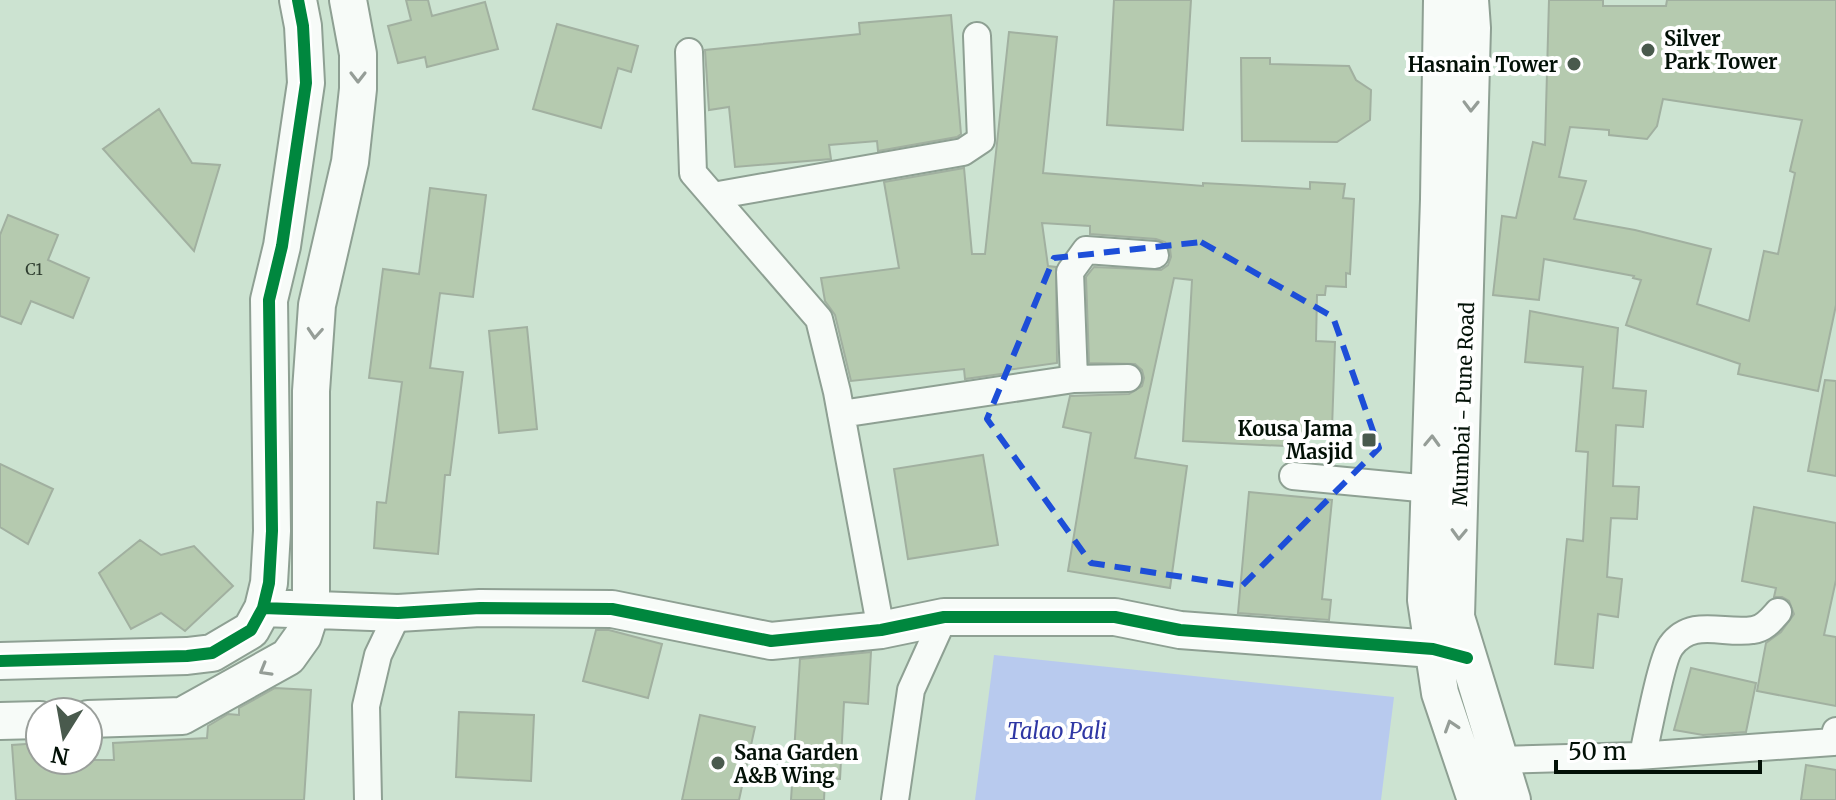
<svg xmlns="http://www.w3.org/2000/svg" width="1836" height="800" viewBox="0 0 1836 800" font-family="Merriweather,serif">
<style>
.water{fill:#b8caee}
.building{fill:#b5caaf;stroke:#a1b0a0;stroke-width:2;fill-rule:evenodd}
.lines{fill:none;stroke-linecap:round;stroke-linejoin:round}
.street-casing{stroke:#8ea093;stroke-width:30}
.secondary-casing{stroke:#8ea093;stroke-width:40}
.street{stroke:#f7fbf8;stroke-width:26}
.secondary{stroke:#f7fbf8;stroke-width:36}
.cycleway-casing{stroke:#fff;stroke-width:17}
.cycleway{stroke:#00873e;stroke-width:12}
.oneway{stroke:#959d97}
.marked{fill:none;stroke:#1d4ed8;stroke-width:6;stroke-dasharray:16 10;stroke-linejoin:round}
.poi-dot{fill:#495a4d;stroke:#fff;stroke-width:3}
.labels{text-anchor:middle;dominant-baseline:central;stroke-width:8;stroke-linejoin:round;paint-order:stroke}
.number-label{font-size:16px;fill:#2f3e30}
.poi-label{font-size:20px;font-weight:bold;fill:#021006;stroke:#fff;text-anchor:start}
.street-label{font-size:20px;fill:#021006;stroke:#fff}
.water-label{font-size:22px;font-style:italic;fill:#2f37a4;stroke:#fff}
</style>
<rect width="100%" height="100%" fill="#cce3d1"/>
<path class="water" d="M994 655 1394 697 1381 800H975Z"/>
<path class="building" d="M406 0H428L432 16 485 2 498 49 427 67 425 57 398 63 388 26 411 20Z
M1114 0H1191L1183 130 1107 125Z
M1549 0H1603V6H1666L1667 0H1836V305L1818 391 1738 374 1740 364 1626 325 1641 280 1633 278 1634 276 1544 259 1539 300 1493 295 1502 216 1516 218 1533 142 1545 145ZM1663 99 1802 120 1790 171 1795 173 1778 254 1764 251 1749 321 1697 304 1711 249 1635 230 1574 219 1586 181 1559 177 1570 127 1609 130V135L1647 139 1657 126Z
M951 15 961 134 957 137 878 151 877 141 829 145 831 159 735 167 729 107 709 110 705 50 860 34 859 23Z
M557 24 638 46 631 72 618 68 601 128 533 109Z
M1009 32 1057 37 1043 173 1203 186V183L1310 189V182L1345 184 1343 198 1354 199 1350 274 1346 273V287L1326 286 1325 295H1317L1316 341 1335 342 1332 429 1323 428V437L1306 436 1305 447 1183 441 1192 280 1174 278 1135 458 1187 466 1170 588 1068 571 1091 433 1063 427 1070 396 1129 394 1142 386 1144 378 1142 370 1135 364 1089 363 1086 277 1094 267 1161 270 1168 265 1171 257 1170 249 1165 242 1156 239 1090 234V226L1042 223 1048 266 1056 267 1057 363 1007 370 1008 373 965 379 964 369 851 381 835 315 825 301 821 278 899 268 884 182 964 168 972 254H985Z
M1241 58H1270V64L1349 66 1356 80 1371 90 1370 120 1337 142 1242 141Z
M159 109 192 163 220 165 194 251 103 149Z
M430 188 486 195 473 297 440 293 430 368 463 372 450 475H445L438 554 374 548 377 502 386 503 402 382 369 378 383 269 419 274Z
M8 215 58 235 48 260 89 278 73 318 31 301 21 324 0 316V235Z
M1530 311 1618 328 1613 388 1646 391 1643 427 1616 425 1613 486 1639 487 1637 519 1611 518 1607 577 1622 579 1618 617 1598 614 1593 668 1555 664 1567 539 1583 541 1588 452 1576 451 1583 367 1525 362Z
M527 327 537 429 499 433 489 331Z
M1825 380 1836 381V476L1808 471Z
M983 455 998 545 908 559 894 469Z
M0 464 53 489 28 544 0 527Z
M1249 492 1332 500 1322 599 1331 600 1329 620 1238 613Z
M1754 507 1836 523V580L1824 635 1836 637V706L1757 691 1766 643 1781 632 1794 614 1789 601 1782 597H1774L1776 588 1742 581Z
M140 540 161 555 194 546 233 586 185 631 161 613 131 629 99 573Z
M596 630H609L662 644 648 698 583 681Z
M871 652 868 704 844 702 840 779 825 778 824 800H791L800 659Z
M1691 668 1756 683 1746 732 1703 735 1674 730Z
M275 688 311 690 304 800H16L12 745 40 743V760H114L113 743 207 738 208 726 228 714 239 715V708Z
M459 712 534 715 531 781 456 777Z
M700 715 755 727 739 800H682Z
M1806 765 1836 770V800H1801Z"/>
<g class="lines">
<g class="street-casing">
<path id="street" d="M689 52 693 173 819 319 837 392 881 630
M713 196 963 152 981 140 977 36
M1074 379 1070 272 1086 250 1155 255
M841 414 1074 379 1128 378
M1293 476 1430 489
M1643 755C1647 736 1662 657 1671 646 1692 617 1724 635 1753 630 1764 629 1771 620 1778 612
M1483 763 1498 760 1638 756 1833 742 1836 731
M368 800 366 706 378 655 398 613
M895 800 911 690 944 617"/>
</g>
<g class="secondary-casing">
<path id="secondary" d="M1442 0 1439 199 1426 600 1440 693 1476 800
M1470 0 1472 28 1456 617 1512 800
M263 608 398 613 480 608 612 609 771 641 881 630 944 617H1115L1180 630 1433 649 1467 658
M0 661 187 656 212 653 251 630 263 608 269 583 272 531 269 300 282 246 306 83 303 26 298 0
M88 719 182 716 288 657 303 636 311 611V391L317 305 350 162 358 89V54L348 0
M0 721 40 720"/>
</g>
<use href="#street" class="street"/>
<use href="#secondary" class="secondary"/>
<g class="cycleway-casing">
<path id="cycleway" d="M263 608 398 613 480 608 612 609 771 641 881 630 944 617H1115L1180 630 1433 649 1467 658
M0 661 187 656 212 653 251 630 263 608 269 583 272 531 269 300 282 246 306 83 303 26 298 0"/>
</g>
<use href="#cycleway" class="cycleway"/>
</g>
<defs><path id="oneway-chevron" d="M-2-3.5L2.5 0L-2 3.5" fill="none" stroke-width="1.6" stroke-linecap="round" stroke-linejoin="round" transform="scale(2)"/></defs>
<g class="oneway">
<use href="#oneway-chevron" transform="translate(358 77) rotate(90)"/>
<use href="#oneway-chevron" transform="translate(1471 106) rotate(91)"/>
<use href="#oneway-chevron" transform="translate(315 333) rotate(94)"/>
<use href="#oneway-chevron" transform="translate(1432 441) rotate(-88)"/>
<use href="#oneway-chevron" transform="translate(1459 534) rotate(92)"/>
<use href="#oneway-chevron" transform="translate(265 670) rotate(150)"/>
<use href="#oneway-chevron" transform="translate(1451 726) rotate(-108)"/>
</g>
<path class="marked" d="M1201 242 1333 317 1379 448 1242 586 1091 563 987 419 1054 258Z"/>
<g class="poi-dot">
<circle cx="1648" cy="50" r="8"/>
<circle cx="1574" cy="64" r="8"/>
<rect x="1361" y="432" width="16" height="16" rx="4"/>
<circle cx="718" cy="763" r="8"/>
</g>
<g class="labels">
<g class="number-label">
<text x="34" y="269">C1</text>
</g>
<g class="poi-label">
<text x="1664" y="38">Silver<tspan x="1664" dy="23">Park Tower</tspan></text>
<text x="1558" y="64" text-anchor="end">Hasnain Tower</text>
<text x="1353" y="428" text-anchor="end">Kousa Jama<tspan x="1353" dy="23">Masjid</tspan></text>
<text x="734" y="752">Sana Garden<tspan x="734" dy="23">A&amp;B Wing</tspan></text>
</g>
<g class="street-label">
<text transform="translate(1463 404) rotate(-88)">Mumbai - Pune Road</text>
</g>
<g class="water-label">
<text x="1057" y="731">Talao Pali</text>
</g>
</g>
<g transform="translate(64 736) rotate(191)"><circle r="38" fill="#ffffff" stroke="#9a9f9b" stroke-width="2"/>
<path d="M0-6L14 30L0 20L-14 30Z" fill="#495a4d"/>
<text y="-12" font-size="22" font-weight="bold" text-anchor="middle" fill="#021006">N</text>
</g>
<path d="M1556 760v12h204v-12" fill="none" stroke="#021006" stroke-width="4"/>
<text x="1568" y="760" font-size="24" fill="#021006" stroke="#ffffff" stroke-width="6" paint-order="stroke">50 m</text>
</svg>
